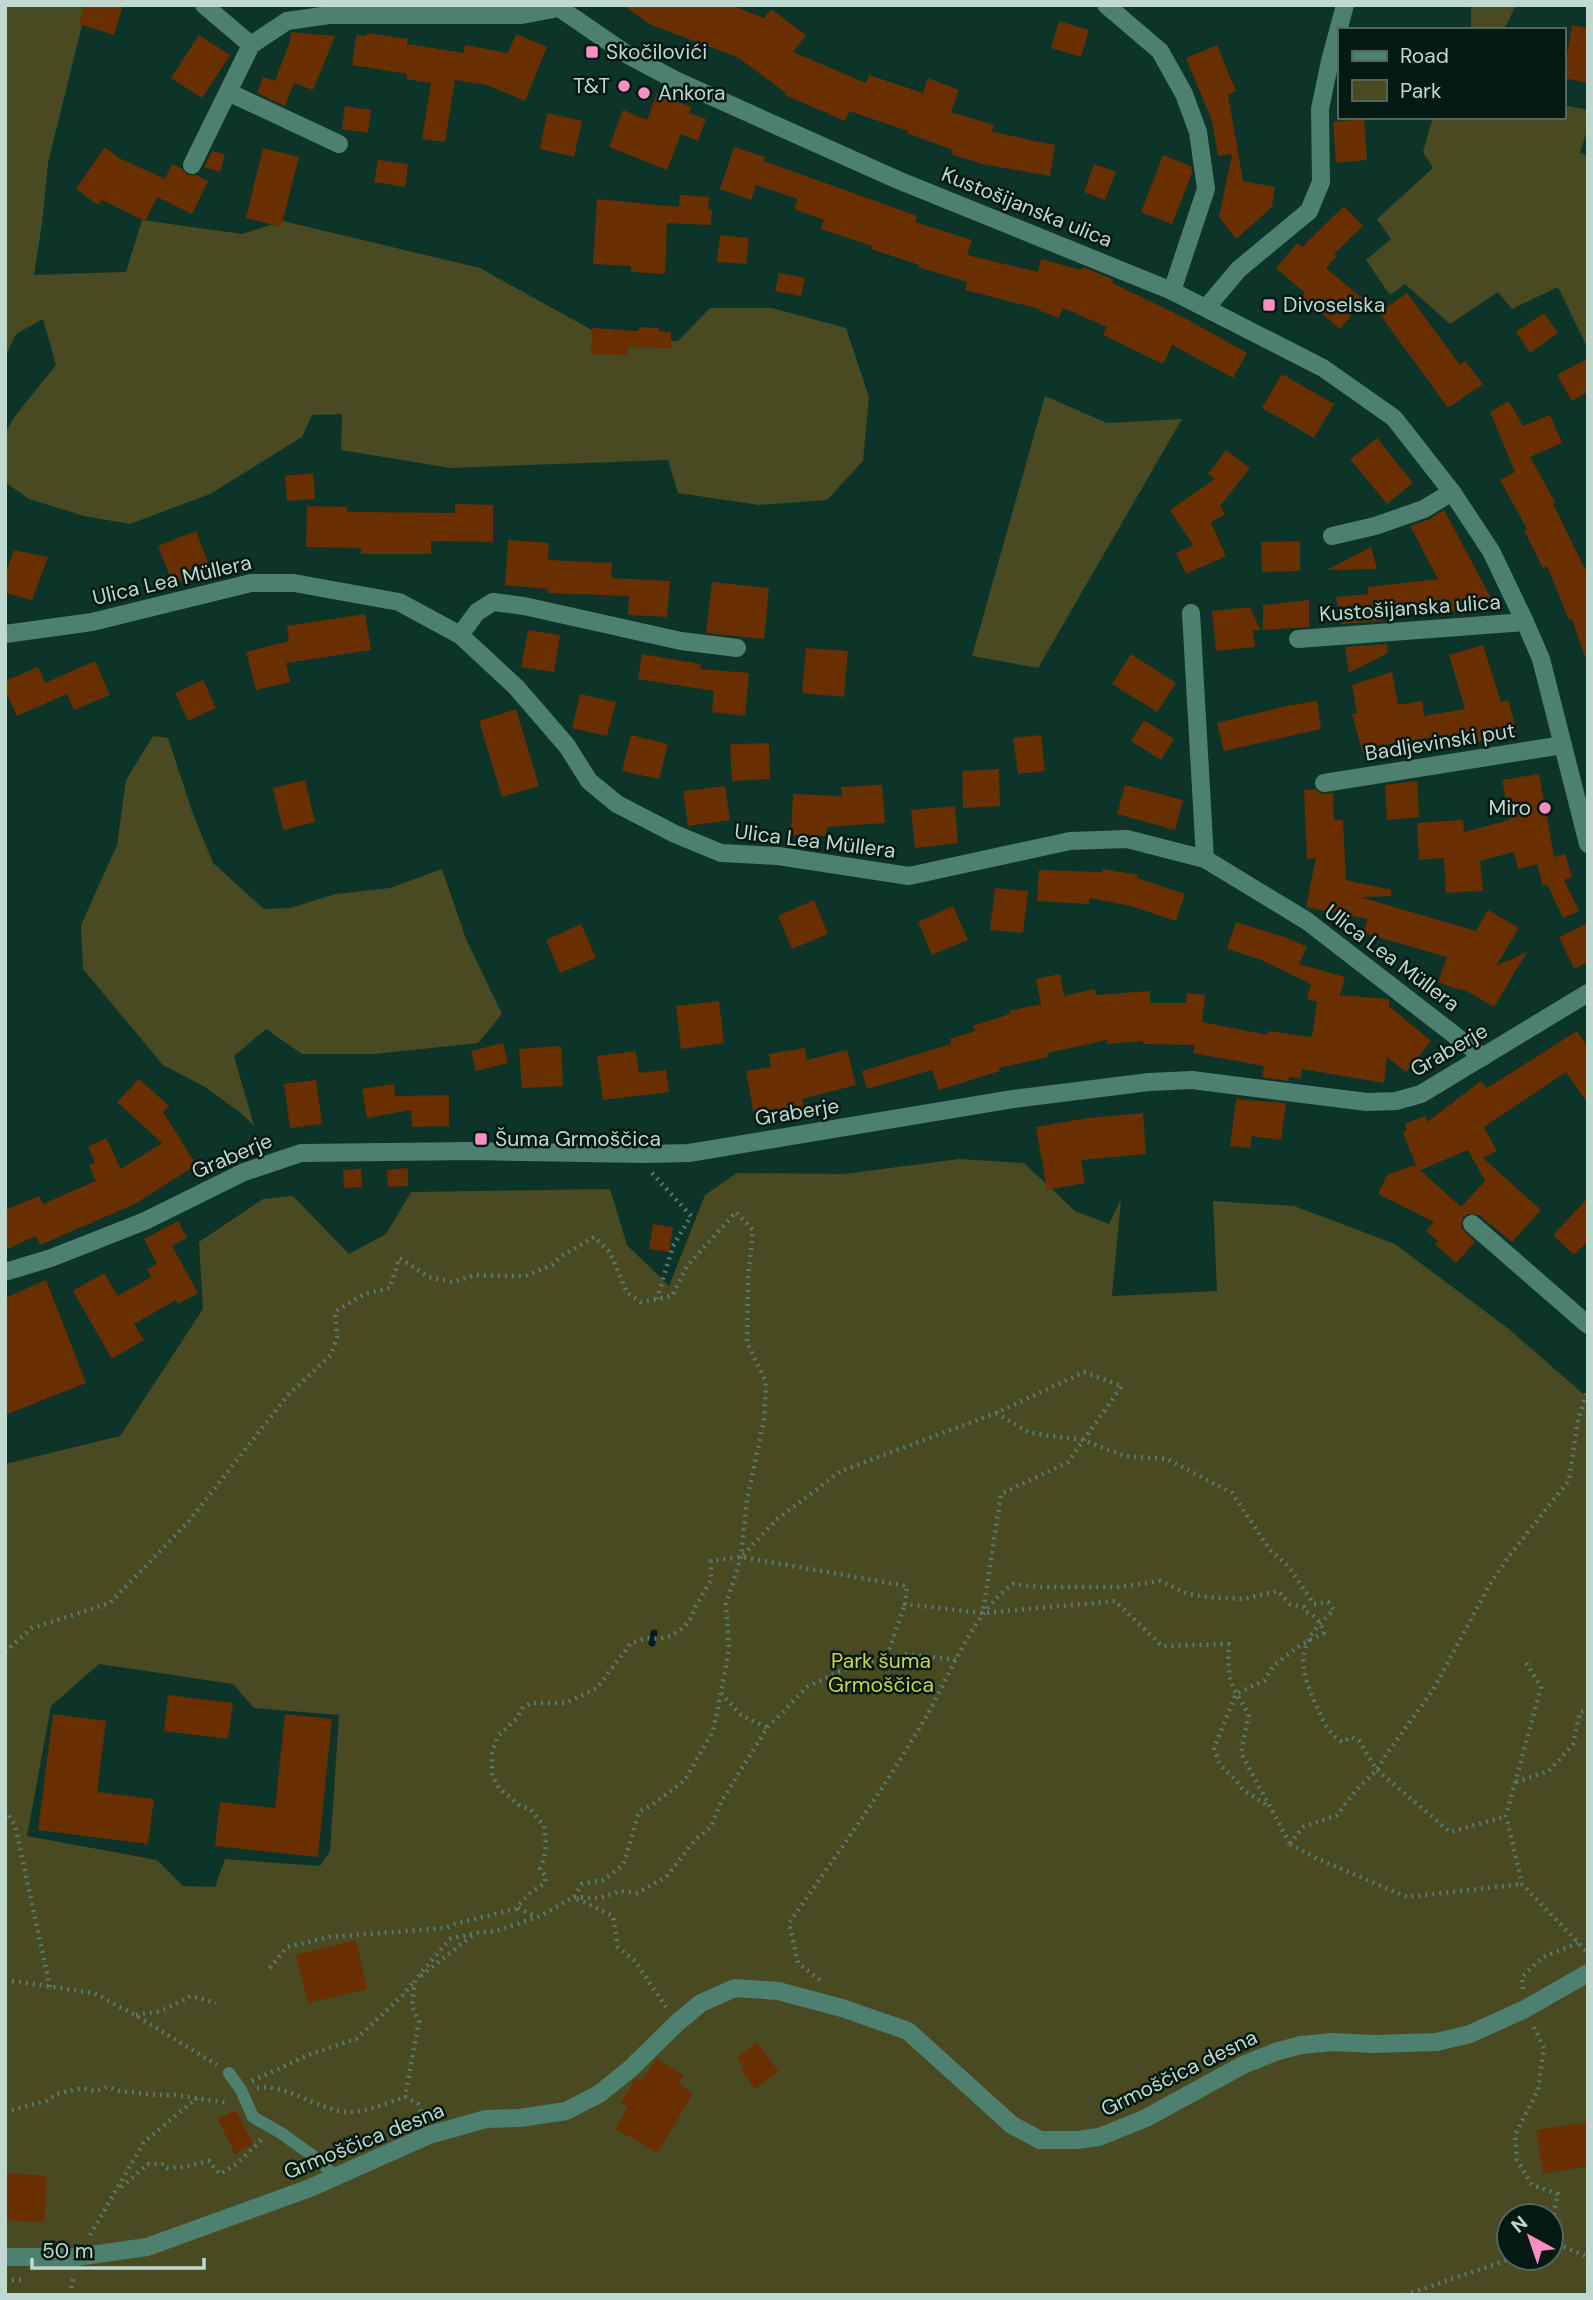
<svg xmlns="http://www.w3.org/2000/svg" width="1593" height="2300" viewBox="0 0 1593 2300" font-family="'DM Sans',sans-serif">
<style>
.green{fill:#494a22;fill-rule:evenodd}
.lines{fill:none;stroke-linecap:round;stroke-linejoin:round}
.stream{stroke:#061b25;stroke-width:7}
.building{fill:#6a2f01;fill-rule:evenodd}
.path{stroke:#597a70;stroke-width:4.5;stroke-dasharray:2 5;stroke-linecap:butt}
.lane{stroke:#4d806f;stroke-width:12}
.street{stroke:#4d806f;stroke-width:18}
.secondary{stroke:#4d806f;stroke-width:18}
.poi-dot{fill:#fb8fc3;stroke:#051913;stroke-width:2.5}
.labels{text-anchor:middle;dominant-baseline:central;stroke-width:5;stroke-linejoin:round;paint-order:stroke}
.poi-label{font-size:21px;fill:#c0d9d0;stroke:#051913;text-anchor:start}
.street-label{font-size:21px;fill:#c0d9d0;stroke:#051913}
.park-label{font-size:21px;fill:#d0d349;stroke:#051913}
</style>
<rect width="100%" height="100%" fill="#0c3429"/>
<path class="green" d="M5 5H87L48 163 42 223 34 275 126 272 142 220 242 234 283 221 480 268 617 344 678 341 710 308H772L846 328 869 397 863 461 827 500 759 505 678 493 668 460 450 468 341 450 342 414 312 415 302 437 210 494 130 524 84 516 29 499 5 482V433L15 416 56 365 43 319 16 334 5 357Z
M1471 5H1516L1504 30H1471Z
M1563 105 1588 110V127L1580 153 1588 156V349L1558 287 1512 309 1498 292 1450 324 1405 284 1390 295 1366 260 1391 239 1377 219 1433 168 1423 152 1433 117H1563Z
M1045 396 1107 423 1182 419 1038 668 972 656Z
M153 736 168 738 193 814 213 863 264 909 290 908 336 894 390 888 442 869 466 939 502 1014 478 1043 375 1054H302L266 1029 234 1056 254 1126 241 1113 205 1087 163 1065 83 969 81 925 117 845 126 780Z
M959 1159 1024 1163 1075 1211 1109 1224 1121 1199 1112 1296 1217 1291 1213 1201 1294 1206 1395 1244 1510 1330 1588 1398V2295H5V1464L120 1436 203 1309 199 1242 263 1199 293 1196 349 1254 386 1234 411 1192 610 1189 627 1245 669 1286 705 1195 737 1173 844 1174ZM99 1664 233 1684 254 1708 339 1715 330 1851 320 1866 225 1859 215 1887 183 1886 157 1860 27 1836 51 1706ZM1509 2216H1551V2258H1509Z"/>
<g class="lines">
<path class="stream" d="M652 1643 654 1633"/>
</g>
<path class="building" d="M84 5H123L114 35 79 24Z
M623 5H731L764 18 771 9 806 35 793 52 866 83 869 75 923 93 928 78 959 90 951 112 994 125 992 132 1055 145 1050 176 982 164 951 154 952 150 907 133 908 131 849 111 845 121 785 95 786 93 737 57 651 25Z
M1059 21 1089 30 1081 57 1051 48Z
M1572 25 1588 28V83L1563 78Z
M291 32 335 36 313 90 294 83 285 106 257 93 263 77 275 81 290 41Z
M367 33 408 39 407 44 464 53 465 45 508 53 516 34 547 47 525 101 487 85 455 80 445 142 422 139 431 83 406 79 407 74 352 65 356 35 366 36Z
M199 35 230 55 202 98 171 78Z
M1217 45 1236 91 1228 95 1243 181 1275 187 1272 207 1236 239 1219 217 1232 154 1218 156 1212 121 1186 58Z
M657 93 691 107 689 113 706 119 698 141 681 134 667 170 609 147 623 110 647 120Z
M345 106 371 110 368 133 342 129Z
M547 113 582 121 574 157 540 149Z
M1364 119 1367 160 1336 163 1333 122Z
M105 147 119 158 165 179 172 164 181 168 188 175H196L208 181 192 214 157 197 145 221 102 200 98 205 76 189Z
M734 147 765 157 764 161 917 216 915 222 972 240 967 255 1038 272 1041 259 1081 270 1083 267 1114 280 1112 283 1185 318 1247 353 1233 378 1172 345 1163 364 1103 335 1107 327 1063 308 1059 318 1038 310 1039 309 965 290 967 282 918 267 919 265 871 249 872 246 821 229 824 220 794 209 798 199 756 185 751 200 720 189Z
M263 148 299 157 281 227 246 218Z
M212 151 225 154 220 172 204 167Z
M1163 155 1191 166 1192 173 1172 224 1141 212Z
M378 160 408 164 405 187 374 182Z
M1094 164 1116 172 1105 200 1084 192Z
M680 195 709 197 708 209 712 210 711 225 667 223 665 274 631 272V266L593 264 597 199 679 207Z
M1344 206 1363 226 1334 254 1337 256 1326 268 1364 300 1340 329 1302 297 1305 293 1276 268 1297 243 1302 247Z
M720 235 749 238 746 264 717 262Z
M779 273 805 278 801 296 775 291Z
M1407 293 1460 365 1465 361 1483 384 1448 408 1379 313Z
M1544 313 1558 333 1530 353 1516 332Z
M639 327 659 328V331L671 332V348L628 347 627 355 591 354 592 328 639 331Z
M1588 358V392L1572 401 1557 375Z
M1282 374 1334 404 1314 438 1262 408Z
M1509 401 1523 426 1550 415 1562 443 1530 457 1555 502 1553 504 1588 575V656L1585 657 1572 619 1569 620 1547 566 1543 568 1524 530 1527 529 1500 480 1515 472 1490 412Z
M1377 438 1413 483 1387 504 1350 459Z
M1226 450 1250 468 1220 506 1225 514 1211 523 1226 556 1186 574 1176 553 1193 545 1170 510 1215 479 1208 474Z
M313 473 315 499 287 501 285 476Z
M455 504 493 505V542L431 541V554H361V548L306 547 307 506 347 507V512L455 513Z
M1444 510 1492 600 1463 615 1459 608 1442 617 1437 611 1382 617V621L1341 624 1336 597 1368 594V587L1438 579 1410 526 1430 519Z
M196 531 211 570 173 584 158 546Z
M508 540 549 543 548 560 612 563 611 578 670 581 667 617 628 615 629 596 548 593V589L505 585Z
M1300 541V571L1262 572 1261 542Z
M1371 547 1377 569 1327 570Z
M14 550 48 557 32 600 5 593V575Z
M712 582 769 588 764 639 706 633Z
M1309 600V627L1263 630V605Z
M1250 607 1260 630H1253L1255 647 1216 651 1212 611Z
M365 614 371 650 286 663 290 682 256 690 246 652 289 641 287 626Z
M528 630 560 635 554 672 521 667Z
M1387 644 1388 653 1349 673 1345 647Z
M1483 645 1501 702 1508 700 1517 731 1478 742 1477 738 1430 746 1429 738 1378 746 1379 751 1363 754 1352 714 1357 713 1352 685 1392 672 1398 705 1422 701 1424 716 1465 709 1449 655Z
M806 648 848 651 844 697 802 693Z
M642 654 701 664 700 669 749 673 745 716 712 712 714 691 638 679Z
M1131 654 1176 683 1157 712 1112 684Z
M95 661 110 695 74 710 67 694 17 716 5 690V681L38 667 45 683Z
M203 680 216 708 188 721 175 693Z
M580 694 616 702 607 736 572 728Z
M1317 701 1321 729 1224 751 1217 723 1286 706Z
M516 709 539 786 502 797 479 721Z
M1144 720 1174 739 1161 760 1131 741Z
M631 735 668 744 659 779 622 771Z
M1041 735 1045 771 1018 774 1013 738Z
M769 743 770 779 732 781 730 744Z
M999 769 1000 806 963 808 962 771Z
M1539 774 1554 857 1565 854 1572 877 1564 880 1579 911 1563 918 1547 884 1543 886 1537 864 1518 869 1514 852 1480 861 1483 891 1446 893 1444 858 1419 860 1417 823 1463 820 1464 832 1510 820 1502 780Z
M305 780 315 822 283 830 273 788Z
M1417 781 1419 817 1387 820 1385 785Z
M882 785 885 823 827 827V836L791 835 793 794 842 796 841 787Z
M1125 785 1183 800 1175 830 1117 814Z
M725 786 730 820 688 826 683 791Z
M1315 789 1321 794 1333 793 1334 820H1343L1346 880 1391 890V896L1360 897 1476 931 1488 910 1519 928 1496 966 1527 952 1494 1007 1463 989V991L1438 982 1447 957 1363 933 1368 919 1306 907 1316 858 1307 859 1304 790Z
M955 806 958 843 915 848 911 810Z
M1103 869 1138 875 1137 878 1185 894 1176 921 1131 906 1089 898V904L1037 901 1039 870 1102 872Z
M995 888 1028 891 1023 933 990 930Z
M814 900 828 934 792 949 778 916Z
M953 906 968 940 932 955 918 922Z
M1236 922 1287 938 1307 947 1299 964 1345 977 1340 995 1389 999V1006L1431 1041 1406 1072 1387 1057 1384 1083 1302 1069 1301 1078 1289 1077V1081L1262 1077 1264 1066 1193 1053 1195 1045 1143 1044V1041L1107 1044V1040L1047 1053 1048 1057 999 1068 1000 1071 939 1090 932 1070 867 1089 862 1071 951 1044 950 1039 975 1031 973 1026 1010 1014 1009 1011 1041 1004 1036 979 1060 974 1064 996 1095 989 1096 995 1150 991V1003H1186L1187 993 1205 995 1202 1022 1268 1035V1031L1312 1037 1317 1002 1307 999 1311 984 1259 959 1227 949Z
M1588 923V962L1574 969 1559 937Z
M581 924 596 958 560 973 546 940Z
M719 1001 724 1043 681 1049 676 1006Z
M1577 1031 1588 1047V1104L1566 1072 1484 1127 1497 1151 1483 1158 1541 1210 1512 1242 1479 1215 1468 1214 1463 1217 1461 1227 1475 1242 1456 1263 1435 1244 1438 1241 1426 1231 1434 1222 1378 1194 1387 1175 1414 1165 1417 1168 1403 1132 1407 1130 1405 1124 1425 1116 1427 1122 1481 1081 1487 1088ZM1468 1150 1485 1181 1461 1207 1420 1170Z
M503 1043 508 1063 476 1071 471 1051Z
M561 1046 563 1086 522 1088 519 1049Z
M805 1048 807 1060 847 1050 856 1085 802 1099 804 1108 774 1113 775 1116 755 1120 746 1071 771 1067 769 1054Z
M636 1051 639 1073 666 1070 669 1092 603 1100 597 1056Z
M139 1079 169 1106 163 1112 199 1169 194 1173 190 1169 135 1204 40 1245 36 1236 5 1250V1210L39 1196 43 1204 96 1181 89 1165 95 1162 88 1147 106 1138 121 1169 162 1143 117 1102Z
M316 1080 322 1124 290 1128 284 1084Z
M394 1084 395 1096 449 1095V1126L412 1127 411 1110 367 1118 362 1089Z
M1236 1099 1286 1103 1281 1140 1252 1136 1250 1148 1230 1146Z
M1143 1113 1146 1154 1081 1160 1085 1183 1047 1190 1036 1127 1088 1118Z
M408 1168V1186L388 1187 387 1170Z
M361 1169 362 1187 344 1188 343 1170Z
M1588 1198V1241L1574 1255 1553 1235Z
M178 1221 187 1238 172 1246 198 1293 178 1304 176 1300 134 1324 144 1340 112 1359 73 1291 104 1273 118 1296 151 1277 147 1269 157 1264 144 1239Z
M653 1224 673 1227 669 1252 649 1249Z
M46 1280 86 1383 5 1415V1298Z
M168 1695 233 1703 228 1739 164 1731Z
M53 1714 106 1721 97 1792 154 1799 148 1844 38 1830Z
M285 1714 332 1719 318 1857 215 1846 220 1802 275 1808Z
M356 1940 367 1989 308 2003 296 1955Z
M757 2042 779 2072 755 2089 740 2069 744 2067 737 2058Z
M656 2059 684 2075 678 2084 693 2093 658 2153 616 2129 628 2107 621 2103 634 2080 637 2078 642 2081Z
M236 2110 253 2144 235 2154 218 2119Z
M1588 2122V2166L1543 2174 1536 2130Z
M5 2173 47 2176 44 2222 5 2220Z"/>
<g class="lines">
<path class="path" d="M652 1173 691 1216 673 1246 657 1299
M996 1413 1030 1433 1083 1440 1125 1456 1167 1459 1232 1493 1270 1550 1288 1566 1314 1604 1328 1602 1334 1610C1296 1644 1297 1664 1317 1707 1323 1721 1329 1734 1342 1742L1352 1737 1359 1741 1377 1770 1450 1832 1506 1816
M743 1555 776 1520 841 1471 996 1413 1084 1372 1122 1386 1068 1462 1001 1494 983 1612
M5 1652 32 1628 110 1603 188 1522 288 1395 331 1355 337 1337 335 1312 364 1294 390 1288 399 1258 429 1277 453 1282 475 1275 525 1276 552 1265 560 1257 594 1237 610 1252 627 1293 641 1302 672 1296 687 1266 736 1212 753 1230 748 1277 747 1343 766 1382 764 1420 747 1499 741 1557 726 1604 729 1649 721 1693 713 1731 685 1780 655 1803 639 1812 623 1865 603 1880 582 1884 574 1897 538 1917 496 1931 475 1933 450 1939 415 1980 412 2007 419 2021 405 2097
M887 1656 905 1604
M1526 1663 1541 1687 1506 1816 1522 1884 1588 1953
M721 1693 741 1715 767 1728
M1516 1782 1549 1771 1573 1744 1580 1712 1588 1710
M5 1810 15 1825 50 1987
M1290 1844 1318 1859 1407 1897 1522 1884
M1290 1844 1303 1827 1337 1815 1356 1790 1377 1770 1388 1752 1433 1690 1490 1584 1509 1556 1569 1480 1578 1420 1588 1390
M574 1897 599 1898 621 1891 637 1893 666 1877 695 1840 711 1827 722 1800 767 1728 807 1687 838 1672 887 1656 896 1657 907 1654 957 1660
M577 1899 613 1916 618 1947 635 1961 666 2007
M518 1908 537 1917
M270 1968 287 1947 329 1937 446 1928 455 1924 515 1909 530 1893 545 1883 546 1877 540 1869 544 1859 546 1843 544 1826 530 1809 520 1806 499 1788 492 1775V1751L498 1736 517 1718 523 1707 531 1703H565L597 1688 631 1643 646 1638 660 1639 671 1636 684 1627 692 1617 694 1609 711 1580V1561L741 1557 907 1586 905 1604 983 1613 1115 1601 1162 1646 1229 1644C1227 1679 1230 1685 1249 1714L1241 1753 1290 1844
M421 1976 474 1934
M5 1980 94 1993 135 2015 217 2065
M820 1980 798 1963 789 1923C836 1856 884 1789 926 1717 950 1675 973 1612 1013 1584L1040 1587H1120L1160 1581 1188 1594 1207 1597 1243 1599 1278 1591 1290 1604 1304 1607 1306 1612C1317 1616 1320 1623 1324 1633L1302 1644 1273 1666 1265 1680 1236 1694 1214 1748 1220 1765 1235 1779 1243 1790 1264 1803 1267 1807
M1523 1989 1522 1977 1543 1957 1578 1943
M136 2015 161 2011 191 1996 216 2003
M1534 2027 1544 2048 1538 2090 1515 2135 1517 2160 1532 2185 1558 2194 1551 2225
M252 2081 313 2053 356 2039 402 1996 414 1981
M257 2088C285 2083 316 2109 346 2112 366 2113 386 2103 405 2097L418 2104 423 2116
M5 2112 46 2101 56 2094 82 2088 95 2091 107 2087 120 2091 158 2095H175L229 2103
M121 2187 148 2164H164L167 2168 184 2167 209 2161 220 2174 237 2164 261 2140
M90 2235 144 2142 197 2098
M1551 2241 1588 2257
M5 2281 25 2279
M70 2295 74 2275
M1405 2295 1513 2258"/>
<path class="lane" d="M229 2073 241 2090 253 2117 281 2133 316 2158 335 2176"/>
<path class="street" d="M204 5 251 45
M1106 5 1160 51 1184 94 1198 132 1206 189 1172 291
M228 92 339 144
M192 165 251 45 287 21 329 15H522L559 8
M1206 308 1239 269 1309 211 1321 182 1320 109 1330 61 1345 5
M1332 536 1375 526 1424 509 1452 492
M1191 613 1205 859
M5 634 92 622 251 583H294L399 602 460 635 516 687 567 746 589 781 617 804 675 834 721 853 778 856 909 876 1070 841 1127 839 1205 859 1307 921 1483 1057
M460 635 477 612 493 602 524 606 681 641 737 648
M1298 639 1525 622
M1324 783 1563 745
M1472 1224 1588 1325
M5 2257H77L147 2247 310 2188 429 2135 486 2119 520 2118 566 2111 599 2094 630 2069 677 2023 701 2003 735 1988 778 1991 842 2008 908 2031 1012 2125 1040 2140H1077L1099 2137 1146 2118 1243 2065 1275 2052 1301 2045 1333 2042 1374 2044 1437 2042 1470 2034 1525 2009 1588 1973"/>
<path class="secondary" d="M555 5 628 55 675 80 898 180 1172 291 1323 368 1394 418 1452 492 1491 551 1525 622 1541 659 1588 844
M5 1272 51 1258 145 1221 244 1172 301 1153 472 1151 644 1154 689 1153 1013 1099 1149 1082 1192 1080 1367 1102 1396 1101 1421 1094 1588 993"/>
</g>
<g class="poi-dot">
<rect x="585" y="45" width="14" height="14" rx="3.5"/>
<circle cx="624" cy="86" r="7"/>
<circle cx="644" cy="93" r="7"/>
<rect x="1262" y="298" width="14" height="14" rx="3.5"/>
<circle cx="1545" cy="808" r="7"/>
<rect x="474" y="1132" width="14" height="14" rx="3.5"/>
</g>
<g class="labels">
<g class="poi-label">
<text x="606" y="52">Skočilovići</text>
<text x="610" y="86" text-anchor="end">T&amp;T</text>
<text x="658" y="93">Ankora</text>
<text x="1283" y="305">Divoselska</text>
<text x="1531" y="808" text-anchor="end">Miro</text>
<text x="495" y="1139">Šuma Grmoščica</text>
</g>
<g class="street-label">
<text transform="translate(1027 207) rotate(22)">Kustošijanska ulica</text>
<text transform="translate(172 580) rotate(-13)">Ulica Lea Müllera</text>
<text transform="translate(1410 608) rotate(-4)">Kustošijanska ulica</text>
<text transform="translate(1440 742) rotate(-9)">Badljevinski put</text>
<text transform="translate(815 841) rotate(7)">Ulica Lea Müllera</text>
<text transform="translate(1392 958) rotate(37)">Ulica Lea Müllera</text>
<text transform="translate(1449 1050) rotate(-30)">Graberje</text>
<text transform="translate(797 1112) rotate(-9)">Graberje</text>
<text transform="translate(232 1156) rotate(-23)">Graberje</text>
<text transform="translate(1179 2073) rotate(-26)">Grmoščica desna</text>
<text transform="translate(364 2141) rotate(-22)">Grmoščica desna</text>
</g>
<g class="park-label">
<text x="881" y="1661">Park šuma<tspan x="881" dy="24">Grmoščica</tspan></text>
</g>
</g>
<rect width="1593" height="2300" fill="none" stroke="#c0d9d0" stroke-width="14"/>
<rect x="1338" y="28" width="228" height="91" fill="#051913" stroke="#50665f" stroke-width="2"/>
<rect x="1352" y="51" width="35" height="10" fill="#4d806f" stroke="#50665f" stroke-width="2"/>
<text x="1400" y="63" font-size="21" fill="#c0d9d0">Road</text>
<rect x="1352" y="80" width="35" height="21" fill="#494a22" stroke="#50665f" stroke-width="2"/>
<text x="1400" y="98" font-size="21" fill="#c0d9d0">Park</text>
<g transform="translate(1530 2237) rotate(320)"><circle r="33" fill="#051913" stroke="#50665f" stroke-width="2"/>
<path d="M0-5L12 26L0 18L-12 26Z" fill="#fb8fc3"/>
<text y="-10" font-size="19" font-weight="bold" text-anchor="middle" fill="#c0d9d0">N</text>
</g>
<path d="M32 2258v10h172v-10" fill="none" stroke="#c0d9d0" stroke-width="3.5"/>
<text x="42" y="2258" font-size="21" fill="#c0d9d0" stroke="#051913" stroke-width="5" paint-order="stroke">50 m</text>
</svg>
